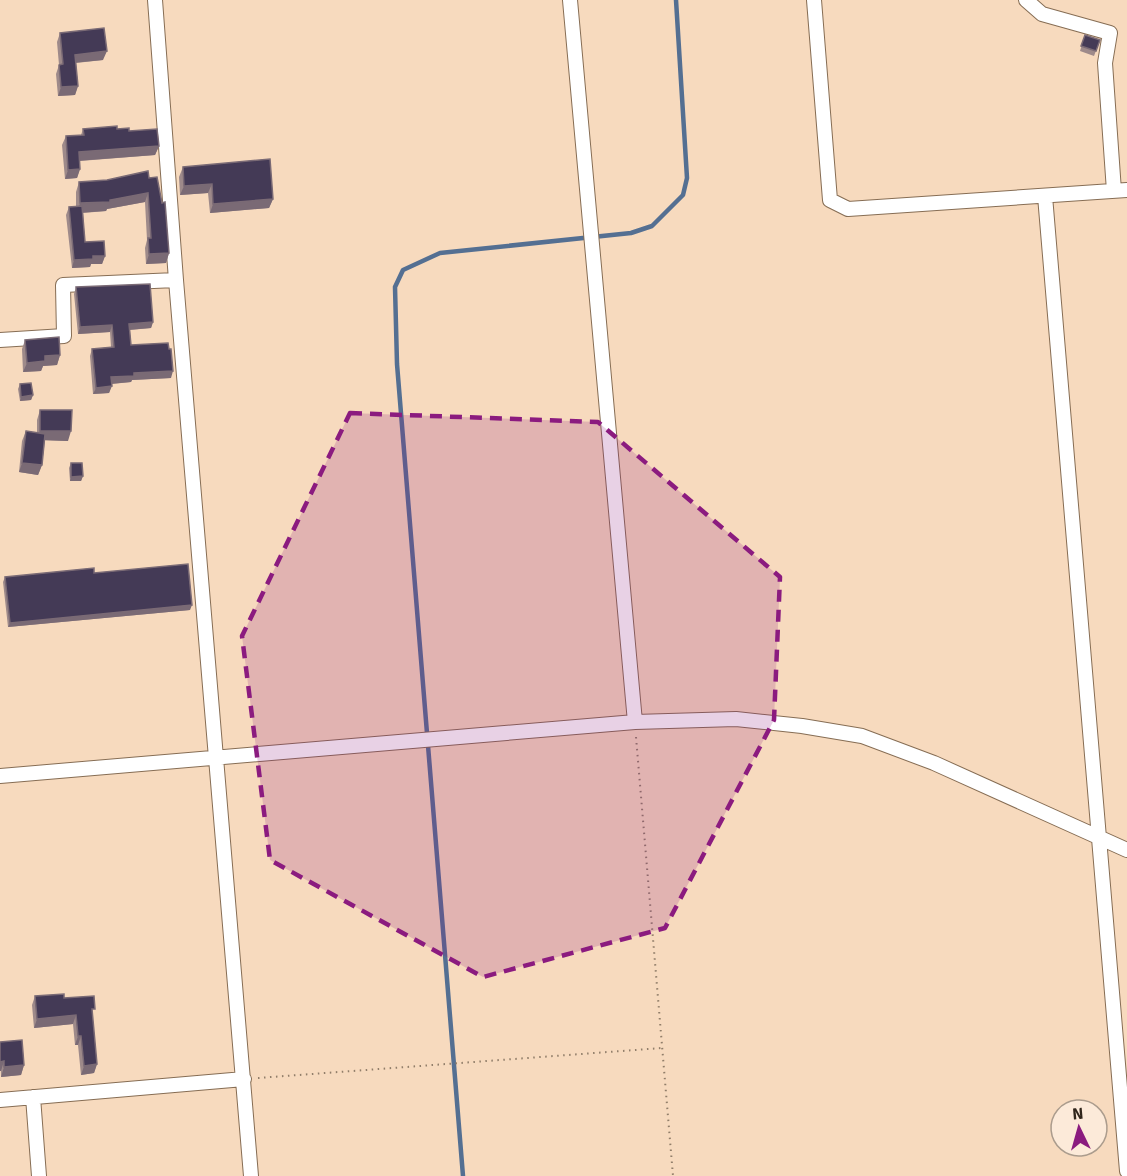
<svg xmlns="http://www.w3.org/2000/svg" width="1127" height="1176" viewBox="0 0 1127 1176" font-family="Signika,sans-serif">
<style>
.lines{fill:none;stroke-linecap:round;stroke-linejoin:round}
.stream{stroke:#546f92;stroke-width:4.5}
.minor-casing{stroke:#866d54;stroke-width:16}
.path{stroke:#917e6a;stroke-width:2;stroke-dasharray:1.5 4.5;stroke-linecap:butt}
.minor{stroke:#fff;stroke-width:14}
.wall{fill:#9e8a8a}
.shaded-wall{fill:#7a6a75}
.building{fill:#443a56;stroke:#7a6a75;stroke-width:1.5}
.marked{fill:#8b1b7f;fill-opacity:0.2;stroke:#8b1b7f;stroke-width:4.5;stroke-dasharray:12 8;stroke-linejoin:round}
</style>
<rect width="100%" height="100%" fill="#f7dabe"/>
<g class="lines">
<path class="stream" d="M463 1176 397 364 395 287 403 270 440 253 631 233 652 226 683 195 687 178 676 0"/>
<g class="minor-casing">
<path id="minor" d="M155 0 176 280 251 1176
M570 0 635 722
M814 0 830 200 848 209 1127 190
M1026 0 1042 14 1110 33 1105 63 1114 191
M1045 196 1127 1171
M0 340 64 336 63 285 176 280
M0 776 635 722 736 719 802 726 862 736 934 763 1127 850
M33 1097 39 1176
M0 1100 244 1079"/>
</g>
<path class="path" d="M636 737 673 1176
M258 1078 662 1048"/>
<use href="#minor" class="minor"/>
</g>
<path class="wall" d="M60 33 103 60 76 63 78 86 75 95 58 96 56 74 59 65 57 42Z
M1085 35 1100 40 1094 56 1080 51Z
M83 129H117L129 131 159 146 155 155 80 161V169L77 178 65 179 62 145 66 136 81 135Z
M183 167 273 199 269 208 210 213 208 193 180 195 179 177Z
M149 178 169 253 166 263 146 264 145 248 147 240 145 202 107 209 106 211 83 213 85 242 105 256 102 264H91L90 267 72 268 66 215 69 207 76 206V192L79 182Z
M76 287 153 322 151 328 130 330 131 345 171 378 132 380 131 382 112 384 109 393 93 394 90 356 92 349 111 347 110 332 78 334 74 294Z
M25 340 60 355 57 365 43 366 41 371 23 372 22 349Z
M20 384 33 395 31 400 20 401 18 389Z
M40 410 68 441 45 440 42 465 38 475 19 472 22 441 26 431 37 433V420Z
M71 463 83 476 81 481H70L69 468Z
M94 573 190 610 8 627 3 582 5 577Z
M35 996 64 998 92 1015 97 1064 94 1073 81 1075 78 1045H75L73 1024 34 1028 32 1005Z
M0 1042 24 1065 21 1075 1 1077Z"/>
<path class="shaded-wall" d="M107 51 103 60 72 63 75 55Z
M78 86 75 95 58 96 61 87Z
M159 146 155 155 76 161 79 152Z
M80 169 77 178 65 179 68 170Z
M212 184 208 193 180 195 184 186Z
M148 193 145 202 107 209 106 211 77 213 80 203 110 200Z
M273 199 269 208 210 213 213 204Z
M169 253 166 263 146 264 149 254Z
M93 256H105L102 264H91L90 267 72 268 74 260Z
M153 322 151 328 127 330 129 324Z
M112 325 110 332 78 334 80 327Z
M60 355 57 365 43 366 41 371 23 372 27 363 45 356Z
M173 371 171 378 132 380 131 382 109 384 111 377 134 373Z
M112 386 109 393 93 394 96 388Z
M33 395 31 400 20 401 21 397Z
M40 431H71L68 441 37 440Z
M22 463 42 465 38 475 19 472Z
M83 476 81 481H70L71 477Z
M192 605 190 610 8 627 10 623Z
M76 1015 73 1024 34 1028 37 1019Z
M78 1036H81L78 1045H75Z
M4 1061 1 1071H0V1062Z
M97 1064 94 1073 81 1075 84 1066Z
M24 1065 21 1075 1 1077 4 1067Z"/>
<path class="building" d="M104 28 107 51 75 55 78 86 61 87 59 65 63 64 60 33Z
M1085 35 1100 40 1096 51 1081 46Z
M117 126V129L129 128V131L157 129 159 146 79 152 80 169 68 170 66 136 84 135 83 129Z
M270 159 273 199 213 204 212 184 184 186 183 167Z
M148 171 149 178 157 177 162 203 165 202 169 253 149 254 148 238H151L148 193 110 200V202L80 203 79 182 107 180Z
M82 206 85 242 104 241 105 256H93V259L74 260 69 207Z
M150 284 153 322 129 324 131 345 168 343 169 349H171L173 371 134 373V376L111 377 112 386 96 388 92 349 114 347 112 325 80 327 76 287Z
M59 337 60 355 45 356V361L27 363 25 340Z
M31 383 33 395 21 397 20 384Z
M40 410H72L71 431H40Z
M26 431 45 434 42 465 22 463Z
M71 463H82L83 476 71 477Z
M188 564 192 605 10 623 5 577 94 568V573Z
M64 994V998L94 996 95 1009H92L97 1064 84 1066 81 1036H78L76 1015 37 1019 35 996Z
M22 1040 24 1065 4 1067V1061L0 1062V1042Z"/>
<path class="marked" d="M350 413 598 422 780 577 774 720 665 928 483 977 270 860 242 636Z"/>
<g transform="translate(1079 1128) rotate(355)"><circle r="28" fill="#fcead9" stroke="#ab9c8d" stroke-width="1.5"/>
<path d="M0-4.5L10 22L0 15L-10 22Z" fill="#8b1b7f"/>
<text y="-9" font-size="16" font-weight="bold" text-anchor="middle" fill="#31261b">N</text>
</g>
</svg>
